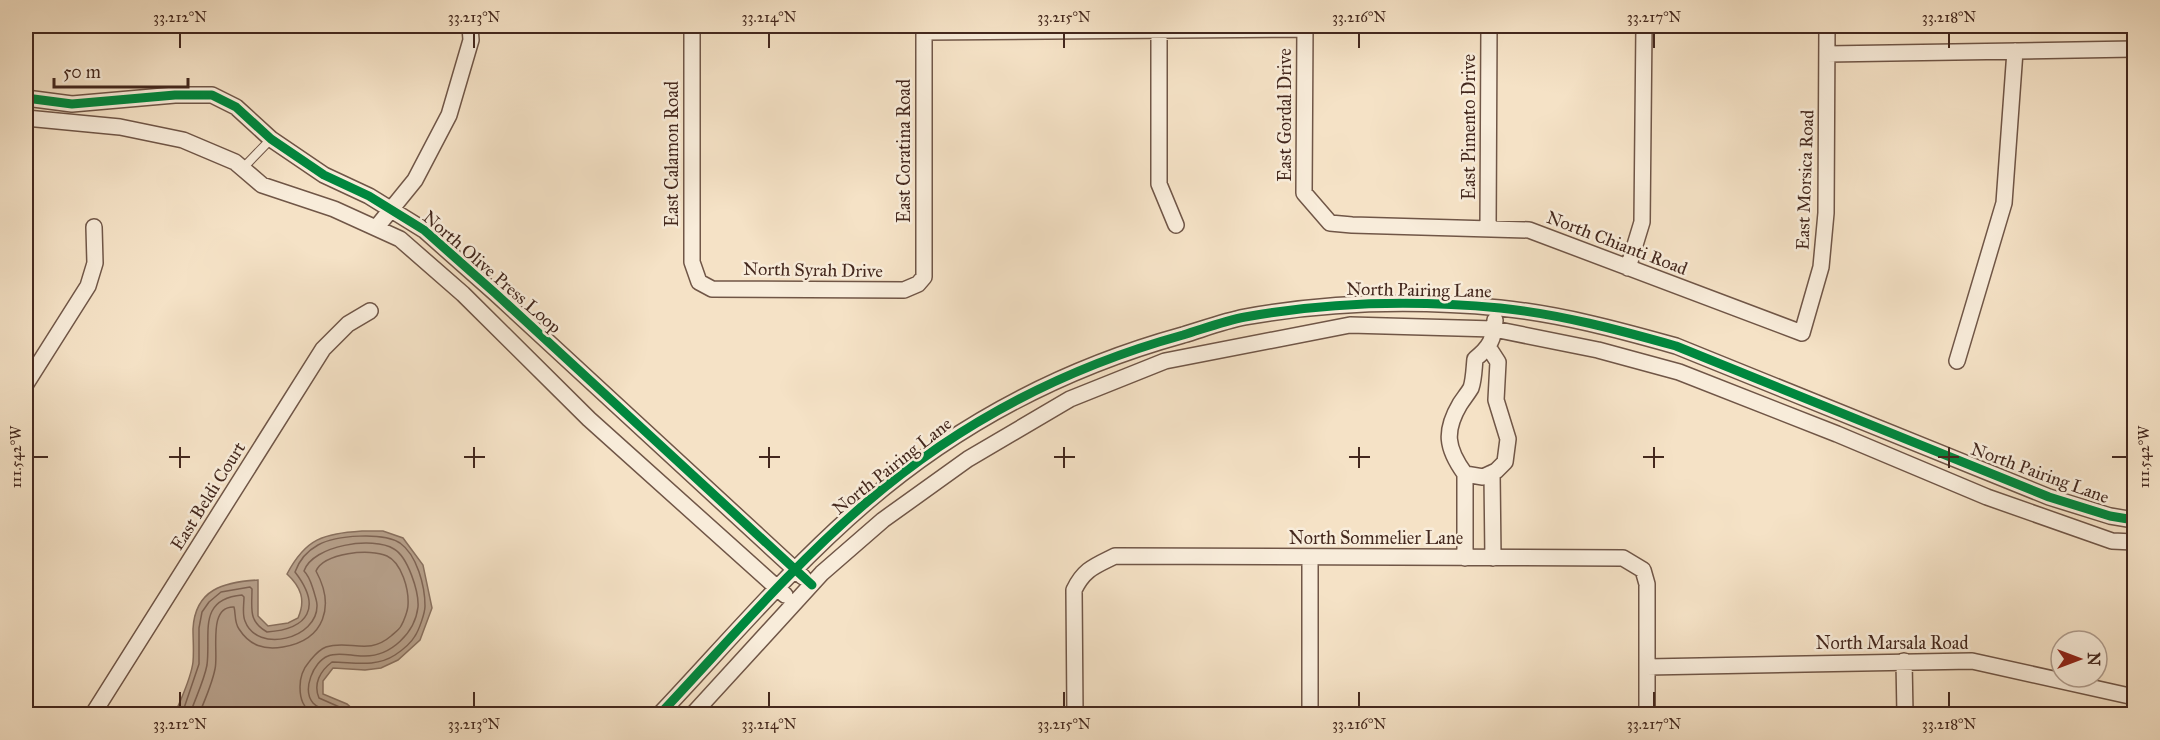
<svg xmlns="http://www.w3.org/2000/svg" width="2160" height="740" viewBox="0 0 2160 740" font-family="'IM FELL Great Primer',serif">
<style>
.water{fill:#b8a28d;stroke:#897160;stroke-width:1.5}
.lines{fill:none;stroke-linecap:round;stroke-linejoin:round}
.shore{stroke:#7e6455;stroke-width:1.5}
.lane-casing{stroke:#705647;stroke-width:10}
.street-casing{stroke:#705647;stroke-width:18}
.lane{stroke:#f8ecda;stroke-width:8}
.street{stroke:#f8ecda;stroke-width:15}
.cycleway-casing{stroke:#f8ecda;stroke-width:13}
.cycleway{stroke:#00873e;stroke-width:9}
.ticks{fill:none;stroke:#43271d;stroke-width:2}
.labels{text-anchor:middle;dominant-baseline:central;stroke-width:5;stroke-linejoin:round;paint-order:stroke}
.street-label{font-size:18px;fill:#43271d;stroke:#f8ecda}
.neatline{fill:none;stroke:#43271d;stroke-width:2}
.ticks-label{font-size:15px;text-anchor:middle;fill:#43271d}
</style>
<rect width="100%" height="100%" fill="#f5e2c6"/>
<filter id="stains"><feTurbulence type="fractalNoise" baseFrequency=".00333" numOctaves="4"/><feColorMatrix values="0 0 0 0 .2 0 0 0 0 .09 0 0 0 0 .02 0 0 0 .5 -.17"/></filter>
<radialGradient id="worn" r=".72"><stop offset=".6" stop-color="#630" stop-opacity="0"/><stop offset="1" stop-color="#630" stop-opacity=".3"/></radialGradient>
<path class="water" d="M362 531H383L403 538 423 565 432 608 420 640 398 660 381 668 365 670 333 668 323 681V694L347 704 356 712V714H175C181 698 191 679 193 662 194 651 193 640 193 629 195 589 224 582 258 580V616L268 626 288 623 298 618C306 600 301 587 287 574 306 538 323 534 362 531Z"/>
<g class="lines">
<path class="shore" d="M182 714 199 664V628L202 612 209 602 221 592 250 587 252 589C252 609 248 621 267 632 309 629 322 607 295 572 299 561 307 551 318 545 336 535 383 532 400 543 417 555 425 586 425 606 425 613 419 630 415 636 411 643 401 651 395 655 375 668 353 662 332 662 320 671 313 684 319 698L344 709 350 714
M190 714C195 699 204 681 207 665 211 634 197 599 242 595L244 597C244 605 242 614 245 621 257 654 318 639 317 605 317 601 315 596 314 592 311 583 310 577 304 571 313 545 373 536 394 549 408 557 419 592 418 607 415 633 391 656 365 656 354 657 339 651 328 656 313 662 302 690 313 703 318 709 330 712 338 714
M199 714C205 700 212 684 215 669 219 653 207 606 234 607 236 614 234 622 239 629 250 646 264 650 283 647 325 640 335 606 316 571 324 553 370 548 387 556 402 563 409 590 408 605 408 610 404 621 401 626 399 630 394 633 391 636 368 656 349 639 326 647 318 650 314 656 309 662 302 670 300 677 300 687 300 699 303 708 314 714"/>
<g class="lane-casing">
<path id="lane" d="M243 168 271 139"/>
</g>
<g class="street-casing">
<path id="street" d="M692 26V262L699 282 712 289 904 290 918 284 924 277V26
M1159 26V184L1176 225
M1305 26 1304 193 1330 223 1352 225 1529 230 1802 333 1821 267 1826 213 1827 26
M924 32 1305 29
M1827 54 2134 49
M26 98 72 104 175 95H212L236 107 271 139 324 175 369 196 424 230 495 293 803 577
M26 118 120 127 183 140 235 162 262 185 334 209 400 239 463 294 589 419 785 595
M376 228 415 180 449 115 471 40 470 26
M1488 229 1489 26
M1628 268 1642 222 1644 26
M1489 348 1498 362 1496 400 1508 439 1505 462 1496 471 1483 477 1465 474C1446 448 1444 431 1460 404 1464 398 1468 393 1471 388 1474 379 1474 368 1475 359 1490 347 1494 339 1495 320
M1957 361 2004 203 2015 51
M26 384 88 286 95 263 94 227
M1492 473 1493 558
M1465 474V558
M1310 557V714
M1904 661 1905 714
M1647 667 1972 661 2134 697
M93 714 323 349 348 324 370 311
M660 714C727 643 792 566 867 502 959 423 1067 367 1183 335 1203 329 1224 321 1245 317 1329 302 1415 300 1500 308 1560 314 1619 330 1676 346L2049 497 2110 516 2134 520
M693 714 822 573 883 520 968 459 1070 399 1165 361 1350 325 1494 329 1598 350 1679 372 1837 434 1987 497 2112 541 2134 542
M1075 714 1074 590C1084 569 1095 566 1115 556L1623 558 1643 570 1647 584V714"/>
</g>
<use href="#lane" class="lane"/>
<use href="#street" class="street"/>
<g class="cycleway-casing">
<path id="cycleway" d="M26 98 72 104 175 95H212L236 107 271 139 324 175 369 196 424 230 495 293 812 585
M660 714C727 643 792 566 867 502 959 423 1067 367 1183 335 1203 329 1224 321 1245 317 1329 302 1415 300 1500 308 1560 314 1619 330 1676 346L2049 497 2110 516 2134 520"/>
</g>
<use href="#cycleway" class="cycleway"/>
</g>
<path class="ticks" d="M180 33V48M474 33V48M769 33V48M1064 33V48M1359 33V48M1654 33V48M1949 33V48M180 447V468M474 447V468M769 447V468M1064 447V468M1359 447V468M1654 447V468M1949 447V468M33 457H48M169 457H190M464 457H485M759 457H780M1054 457H1075M1349 457H1370M1643 457H1664M1938 457H1959M2112 457H2127M180 692V707M474 692V707M769 692V707M1064 692V707M1359 692V707M1654 692V707M1949 692V707"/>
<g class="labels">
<g class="street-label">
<text transform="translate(1285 115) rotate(-90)">East Gordal Drive</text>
<text transform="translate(1469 127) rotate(-90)">East Pimento Drive</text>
<text transform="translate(904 151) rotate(-90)">East Coratina Road</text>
<text transform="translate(672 154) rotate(-90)">East Calamon Road</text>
<text transform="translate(1805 180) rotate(-88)">East Morsica Road</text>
<text transform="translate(1617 243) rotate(21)">North Chianti Road</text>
<text transform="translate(813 270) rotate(1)">North Syrah Drive</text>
<text transform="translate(492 272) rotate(41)">North Olive Press Loop</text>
<text transform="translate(1419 290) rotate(1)">North Pairing Lane</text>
<text transform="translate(892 466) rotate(-38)">North Pairing Lane</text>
<text transform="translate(2040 473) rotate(20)">North Pairing Lane</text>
<text transform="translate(208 496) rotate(-58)">East Beldi Court</text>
<text x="1376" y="538">North Sommelier Lane</text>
<text x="1892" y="643">North Marsala Road</text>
</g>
</g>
<rect width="2160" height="740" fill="none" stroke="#f5e2c6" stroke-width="66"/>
<g transform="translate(2079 659) rotate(90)"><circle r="28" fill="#f8ecda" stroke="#b09d8e" stroke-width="1.5"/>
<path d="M0-4.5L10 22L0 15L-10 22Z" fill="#8f2418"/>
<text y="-9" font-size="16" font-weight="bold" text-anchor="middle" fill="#43271d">N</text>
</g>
<path d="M54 78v9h134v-9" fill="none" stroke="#43271d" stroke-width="3"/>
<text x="63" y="78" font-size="18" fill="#43271d" stroke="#f8ecda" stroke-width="4.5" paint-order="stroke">50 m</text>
<rect x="33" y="33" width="2094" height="674" class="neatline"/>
<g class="ticks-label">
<text x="180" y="22">33.212°N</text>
<text x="474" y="22">33.213°N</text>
<text x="769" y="22">33.214°N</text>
<text x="1064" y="22">33.215°N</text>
<text x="1359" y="22">33.216°N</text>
<text x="1654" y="22">33.217°N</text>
<text x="1949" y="22">33.218°N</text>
<text transform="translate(2144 457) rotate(-90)" y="5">111.542°W</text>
<text transform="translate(16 457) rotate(-90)" y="5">111.542°W</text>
<text x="180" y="729">33.212°N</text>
<text x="474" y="729">33.213°N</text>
<text x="769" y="729">33.214°N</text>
<text x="1064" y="729">33.215°N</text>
<text x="1359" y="729">33.216°N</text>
<text x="1654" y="729">33.217°N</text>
<text x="1949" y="729">33.218°N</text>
</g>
<rect width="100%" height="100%" filter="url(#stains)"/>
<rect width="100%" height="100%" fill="url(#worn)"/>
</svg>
